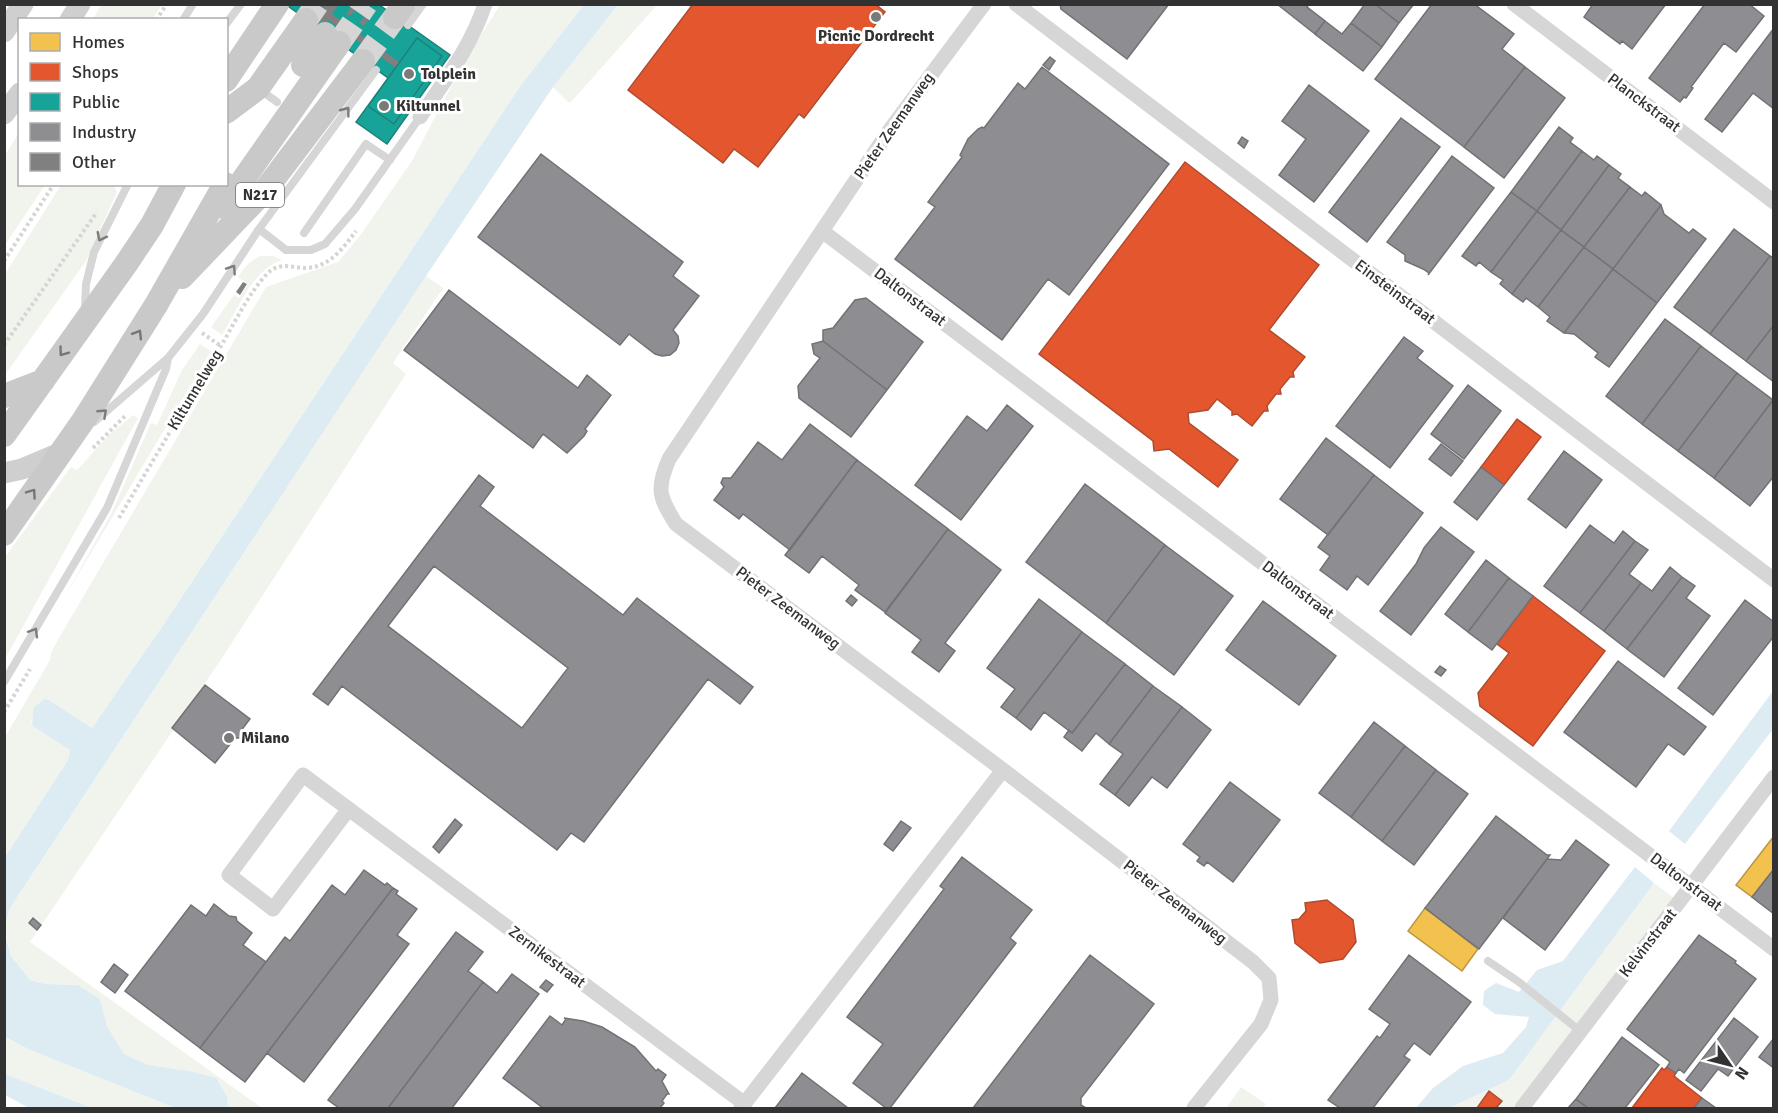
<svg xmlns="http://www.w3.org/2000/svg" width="1778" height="1113" viewBox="0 0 1778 1113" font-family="Signika,sans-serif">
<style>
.green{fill:#f1f4ed}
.water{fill:#ddebf2}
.homes{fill:#f2c14e;stroke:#b89646;stroke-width:1.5}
.shops{fill:#e4572e;stroke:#af4c2f;stroke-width:1.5}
.public{fill:#17a398;stroke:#1f8179;stroke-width:1.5}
.industry{fill:#8d8d92;stroke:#727275;stroke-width:1.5;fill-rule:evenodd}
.building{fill:#808080}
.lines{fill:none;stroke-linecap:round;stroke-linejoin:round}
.primary-tunnel{stroke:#d6d6d6;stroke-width:24;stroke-dasharray:24 12;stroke-linecap:butt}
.path{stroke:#d5d5d5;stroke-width:4;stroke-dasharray:3 3;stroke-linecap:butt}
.lane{stroke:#d6d6d6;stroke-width:8}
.street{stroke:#d6d6d6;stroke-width:15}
.secondary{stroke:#cfcfcf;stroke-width:21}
.primary{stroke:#c9c9c9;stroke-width:24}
.oneway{stroke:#7c7c7c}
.oneway2{stroke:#767676}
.poi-dot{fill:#7a7a7a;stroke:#fff;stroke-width:2}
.labels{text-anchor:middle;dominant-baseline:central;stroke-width:6;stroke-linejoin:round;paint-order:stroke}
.shield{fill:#fff;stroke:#707070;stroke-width:1.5}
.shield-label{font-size:15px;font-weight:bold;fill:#323232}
.poi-label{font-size:16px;font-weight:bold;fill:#323232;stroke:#fff;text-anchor:start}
.street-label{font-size:16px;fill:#323232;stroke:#fff}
</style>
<rect width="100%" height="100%" fill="#fff"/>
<path class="green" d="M101 5V4L162 5 152 19H93Z
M500 5H584L521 85 164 624 92 728 49 700 34 715 31 722 70 750 68 760 5 857V737L50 660 51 653 60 636 266 287 338 262 359 237 412 161 464 62Z
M618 5H657L571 102H568L553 87Z
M19 133 20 184 45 185 5 245V155Z
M61 185H114L117 192 86 261 5 375V274Z
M261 256H273L282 260C254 268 237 310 222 335L211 327 234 295 239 298 248 284 238 277C245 267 250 260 261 256Z
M426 276 443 288 393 363 406 374 224 655 30 942 262 1108H228L227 1097 189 1071 148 1065 124 1054 107 1026 100 999 78 985 45 984 30 980 11 956 5 930 10 908Z
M200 344 211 351 63 600 112 512 151 423 157 425 182 370Z
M133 415 138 418 5 659V557L71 467 77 470 109 435Z
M1654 883 1678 901 1515 1108H1449L1509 1080Z
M4 1037 28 1049 175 1108H92L5 1074Z
M1241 1087 1266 1104 1262 1108H1226Z"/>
<path class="water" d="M584 5H618L553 87 426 276 10 908 5 927V857L68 760 70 750 33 726C31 720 34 714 34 707L45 699 49 700 92 728 164 624 521 85Z
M1773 691V729L1685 844 1669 831Z
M1635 867 1654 883 1509 1080 1449 1108H1416L1433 1088 1463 1066 1503 1053 1526 1027 1529 1017 1495 1014 1483 1005 1484 991 1496 983 1519 992 1537 970 1563 961Z
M4 930 11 956 30 980 45 984 78 985 100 999 107 1026 124 1054 148 1065 189 1071 216 1078 227 1097 228 1108H175L28 1049 5 1037Z
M4 1074H5L92 1108H29L5 1095Z"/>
<path class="homes" d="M1774 836V869L1752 897 1736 885Z
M1425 908 1478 949 1462 971 1408 931Z"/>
<path class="shops" d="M693 4H875L885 12 804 118 799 114 758 167 734 149 723 163 628 90Z
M1185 162 1319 265 1269 330 1305 357 1293 372 1294 377H1290L1280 389 1281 394H1276L1267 406 1268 411H1264L1252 426 1237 414 1232 415V411L1217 399 1208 410 1188 413 1189 423 1238 460 1218 487 1169 449 1154 451 1153 441 1039 354Z
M1517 419 1541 437 1504 485 1481 467Z
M1533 596 1605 651 1533 746 1480 706 1478 693 1509 653 1497 644Z
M1327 900 1353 920 1356 942 1343 959 1320 963 1295 943 1292 920 1299 919 1306 911 1305 903Z
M1667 1067 1676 1073 1674 1076 1702 1098 1694 1108H1632L1662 1068 1664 1070Z
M1489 1091 1502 1101 1496 1108H1477Z"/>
<path class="public" d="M285 4H378L450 55 387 144 356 122 388 78Z
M417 38 442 56 394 124 368 106Z"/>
<path class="industry" d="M1060 4H1169L1127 59 1061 9Z
M1277 4H1309L1307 7 1325 21 1315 34Z
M1365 4H1375L1399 23 1382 47 1351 23Z
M1375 4H1414L1399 23Z
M1432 4H1474L1514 34 1502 49 1525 67 1464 147 1375 79Z
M1593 4H1666L1632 49 1622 41 1620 44 1584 17Z
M1705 4H1749L1764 16 1736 52 1724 43 1691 87 1693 88 1686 98 1684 97 1680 102 1649 78Z
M1325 21 1342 34 1351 23 1382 47 1363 71 1315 34Z
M1774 28V109L1753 93 1722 132 1705 119Z
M1050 57 1055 61 1049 70 1043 65Z
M1042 67 1169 164 1069 295 1048 279 1002 340 895 259 935 207 928 202 962 157 960 155 968 139 978 129 982 127 984 128 1018 83 1025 89Z
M1525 67 1565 98 1504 178 1464 147Z
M1309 85 1369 131 1314 202 1279 175 1306 139 1282 121Z
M1401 118 1440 147 1367 242 1329 212Z
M1559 127 1573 138 1570 142 1582 151 1537 211 1511 192Z
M1242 137 1248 141 1244 148 1238 143Z
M1582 151 1594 160 1597 156 1609 165 1561 230 1537 211Z
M541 154 683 262 673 276 699 296 673 330 678 336 679 343 676 350 670 355 662 356 655 354 629 334 620 345 478 237Z
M1452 156 1494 188 1428 275 1429 273 1423 269 1405 261V255L1387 242Z
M1609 165 1621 174 1618 178 1630 187 1584 247 1561 230Z
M1630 187 1642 196 1645 192 1661 205 1613 269 1584 247Z
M1511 192 1537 211 1491 272 1479 262 1476 266 1462 256Z
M1661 205 1664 214 1689 233 1693 229 1706 239 1657 303 1613 269Z
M1537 211 1561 230 1512 294 1500 284 1503 280 1491 272Z
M1734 229 1770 256 1710 334 1674 307Z
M1561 230 1584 247 1538 307 1526 298 1523 302 1512 294Z
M1584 247 1613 269 1564 333 1547 321 1550 317 1538 307Z
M1770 256 1774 258V325L1746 361 1710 334Z
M1613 269 1657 303 1609 367 1595 357 1598 353 1574 334 1564 333Z
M449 290 578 388 587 375 611 395 585 429 587 431 584 436 567 453 543 434 533 448 404 350Z
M866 298 923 342 887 390 823 341V330L833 328 855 300Z
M1665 319 1701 346 1642 424 1606 396Z
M1774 325V382L1746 361Z
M1404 337 1423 351 1417 358 1453 386 1390 468 1336 426Z
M823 341 887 390 851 437 799 398 798 386 820 358 814 354 812 344Z
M1701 346 1737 373 1678 451 1642 424Z
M1737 373 1773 400 1714 478 1678 451Z
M1468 385 1501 411 1464 459 1431 434Z
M1773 400 1774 476 1750 506 1714 478Z
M1007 405 1033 426 961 520 915 485 967 416 987 431Z
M810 424 857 460 790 550 743 514 739 519 714 500 724 487 721 483 723 478H731L758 442 782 460Z
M1326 438 1374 475 1328 535 1280 499Z
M1441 444 1463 461 1451 476 1429 459Z
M1564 451 1602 480 1566 528 1528 499Z
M857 460 948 529 885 612 855 590 859 585 822 556 809 573 785 555Z
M1481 467 1504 485 1477 520 1454 502Z
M479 475 494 487 480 506 623 615 637 598 753 687 740 704 708 679 584 842 571 833 557 850 342 686 328 705 313 694ZM434 566 568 668 522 728 388 626Z
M1374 475 1423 513 1368 585 1357 576 1347 590 1320 570 1330 556 1318 547Z
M1085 484 1165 545 1106 623 1026 562Z
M1590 525 1614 543 1623 531 1635 541 1580 613 1544 586Z
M1441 527 1474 552 1411 635 1380 611 1416 564 1424 548Z
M948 529 1001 570 945 643 955 651 939 672 912 652 921 640 885 613Z
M1635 541 1648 550 1629 574 1641 583 1604 631 1580 613Z
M1165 545 1233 596 1174 675 1106 623Z
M1486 560 1509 578 1468 632 1445 614Z
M1670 567 1682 577 1627 649 1604 631 1641 583 1652 591Z
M1682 577 1695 586 1686 598 1710 616 1664 677 1627 649Z
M1509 578 1533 596 1492 650 1468 632Z
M851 595 857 600 852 606 846 601Z
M1039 599 1082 632 1016 718 1001 707 1015 689 987 668Z
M1745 600 1774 622V636L1713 715 1678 688Z
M1263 601 1336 656 1299 705 1226 650Z
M1082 632 1125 664 1072 733 1044 712 1031 730 1016 718Z
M1618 661 1706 727 1684 755 1668 744 1636 787 1564 732Z
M1125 664 1153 686 1109 744 1096 733 1082 751 1064 737 1069 730 1072 733Z
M1440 666 1446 670 1441 676 1435 672Z
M205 685 250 719 243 728 241 743V738H235L215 763 172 728Z
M1153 686 1182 707 1115 795 1100 784 1123 754 1109 744Z
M1182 707 1211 730 1167 788 1152 777 1129 806 1115 795Z
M1374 722 1405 746 1351 817 1319 793Z
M1405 746 1436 770 1382 841 1351 817Z
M1436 770 1468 794 1414 865 1382 841Z
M1230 782 1280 820 1233 882 1207 862 1204 866 1197 861 1200 857 1183 844Z
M1496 816 1547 855H1550L1479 949 1425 908Z
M455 819 462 825 439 853 433 847Z
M901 821 911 828 893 851 884 844Z
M1576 840 1609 865 1545 950 1503 918 1547 859 1561 860Z
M962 857 1032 910 1010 938 1016 943 890 1108H886L853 1083 883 1044 847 1017 944 889 940 886Z
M1774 869V914L1752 897Z
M364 870 385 885 387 883 393 888 245 1082 200 1048 285 937 290 941 332 885 345 895Z
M393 888 398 891 396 894 417 909 397 935 409 944 304 1082 267 1053Z
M214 904 229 916 236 917 237 921 252 933 243 945 266 962 200 1048 125 991 191 905 206 916Z
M33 918 41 925 37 930 29 923Z
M456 932 483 952 468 971 483 982 388 1108H339L328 1100Z
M1699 935 1736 961 1735 963 1756 979 1684 1073 1679 1069 1676 1073 1667 1067 1670 1062 1627 1029Z
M1090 955 1154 1004 1081 1098V1105L1086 1108H973Z
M1409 955 1471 1002 1430 1055 1414 1043 1404 1056 1410 1060 1373 1108H1340L1328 1100 1377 1036 1380 1038 1390 1024 1369 1009Z
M114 964 128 975 115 993 101 982Z
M512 974 539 994 452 1108H388L483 982 497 993Z
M546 980 553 985 547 992 540 987Z
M550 1016 562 1025 566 1019 564 1018 583 1021 602 1027 635 1047 656 1071 658 1069 666 1075 662 1081 669 1094H667L662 1101 664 1103 660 1108H543L503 1078Z
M1734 1018 1758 1037 1728 1076 1718 1069 1701 1091 1686 1080Z
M1622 1037 1659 1065 1625 1108H1588L1576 1099Z
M1774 1038V1068L1759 1057Z
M802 1073 848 1108H775Z
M1702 1098 1716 1108H1694Z
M1576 1099 1588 1108H1568Z"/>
<path class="building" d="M307 4H318L321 7 323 4H339L332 14 399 62 395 67 328 20 325 25 314 17 317 12Z
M353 5 357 8 350 16 346 14Z
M366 14 370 17 364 26 359 23Z
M243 282 247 284 240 295 236 292Z"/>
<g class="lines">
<path class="primary-tunnel" d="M306 20 317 4
M339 43 366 4
M363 61 395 17"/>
<path class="path" d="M156 20 167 4
M4 261 54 184
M202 333 221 346
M4 345 97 212
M93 448 126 415
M119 518C152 462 185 407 218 351 232 328 249 292 267 274 279 261 292 268 306 268 330 267 343 248 356 231
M4 712 30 669"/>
<path class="lane" d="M183 20 193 4
M226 24 241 4
M408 25 423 4
M259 89 277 102
M259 229 286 250H311L325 244 355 209 420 117
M304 233 366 144 390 160
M85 309 86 284 94 252 128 184
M94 422 168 358 203 314 259 229 376 70
M4 682 107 508 166 369 168 358
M1488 961 1519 982 1580 1031"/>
<path class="street" d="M984 4 889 131 669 459C656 489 659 497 676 524L1003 770 1253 962 1269 978 1271 1000 1261 1024 1194 1108
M1016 4 1774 580
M1514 4 1774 202
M420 117C445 80 471 47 485 4
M822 231 1774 949
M348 810 273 909 229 875 303 775 745 1104
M741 1108 1003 770
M1522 1108 1774 777"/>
<path class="secondary" d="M70 20 80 4
M4 32 23 4
M4 114 20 93
M4 473 22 469 60 453"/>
<path class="primary" d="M395 17 404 4
M303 65 325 34
M226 80 277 4
M226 112 258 88 306 20
M224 207 339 43
M182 277 266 189 363 61
M4 396 43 381
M4 435 126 264 152 225 174 184
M4 534 85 418 156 305 225 184"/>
</g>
<defs><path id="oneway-chevron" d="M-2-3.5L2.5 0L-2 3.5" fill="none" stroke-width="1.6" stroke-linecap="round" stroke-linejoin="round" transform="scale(1.5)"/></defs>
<g class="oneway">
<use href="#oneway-chevron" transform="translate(346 111) rotate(-53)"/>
<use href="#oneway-chevron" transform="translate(101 237) rotate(117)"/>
<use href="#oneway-chevron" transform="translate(232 269) rotate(-56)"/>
<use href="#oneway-chevron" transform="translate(103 413) rotate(-43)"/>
<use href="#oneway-chevron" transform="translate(34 632) rotate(-59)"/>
</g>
<g class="oneway2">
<use href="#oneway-chevron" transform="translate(138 334) rotate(-58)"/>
<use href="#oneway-chevron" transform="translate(63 352) rotate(126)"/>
<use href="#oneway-chevron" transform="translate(32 493) rotate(-55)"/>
</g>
<g class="poi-dot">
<circle cx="876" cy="17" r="6"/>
<circle cx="409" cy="74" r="6"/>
<circle cx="384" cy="106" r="6"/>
<circle cx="229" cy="738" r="6"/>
</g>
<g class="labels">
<rect class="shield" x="236" y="183" width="48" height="24" rx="4.5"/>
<g class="shield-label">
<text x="260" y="195">N217</text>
</g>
<g class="poi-label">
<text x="876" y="36" text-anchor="middle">Picnic Dordrecht</text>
<text x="421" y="74">Tolplein</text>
<text x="396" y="106">Kiltunnel</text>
<text x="241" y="738">Milano</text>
</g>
<g class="street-label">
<text transform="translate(1644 103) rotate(37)">Planckstraat</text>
<text transform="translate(894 126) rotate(-55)">Pieter Zeemanweg</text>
<text transform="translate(1395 292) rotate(37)">Einsteinstraat</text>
<text transform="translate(910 297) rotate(37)">Daltonstraat</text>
<text transform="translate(195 390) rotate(-59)">Kiltunnelweg</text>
<text transform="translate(1298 590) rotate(37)">Daltonstraat</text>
<text transform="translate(788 608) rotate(37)">Pieter Zeemanweg</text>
<text transform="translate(1686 882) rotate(37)">Daltonstraat</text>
<text transform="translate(1175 902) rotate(38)">Pieter Zeemanweg</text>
<text transform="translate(1648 943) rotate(-52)">Kelvinstraat</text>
<text transform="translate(547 957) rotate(37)">Zernikestraat</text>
</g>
</g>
<rect width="1778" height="1113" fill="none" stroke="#323232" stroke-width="12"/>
<rect x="18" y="18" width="210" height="168" fill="#ffffff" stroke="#adadad" stroke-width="1.5"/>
<rect x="30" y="33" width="30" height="18" fill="#f2c14e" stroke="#adadad" stroke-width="1.5"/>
<text x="72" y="48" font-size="18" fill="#323232">Homes</text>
<rect x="30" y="63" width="30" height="18" fill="#e4572e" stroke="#adadad" stroke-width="1.5"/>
<text x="72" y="78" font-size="18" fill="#323232">Shops</text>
<rect x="30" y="93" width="30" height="18" fill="#17a398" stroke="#adadad" stroke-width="1.5"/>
<text x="72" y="108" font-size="18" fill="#323232">Public</text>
<rect x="30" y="123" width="30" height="18" fill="#8d8d92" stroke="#adadad" stroke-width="1.5"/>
<text x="72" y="138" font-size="18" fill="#323232">Industry</text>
<rect x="30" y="153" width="30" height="18" fill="#808080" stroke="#adadad" stroke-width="1.5"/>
<text x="72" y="168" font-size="18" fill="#323232">Other</text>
<g transform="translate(1730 1065) rotate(125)" stroke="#ffffff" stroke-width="4.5" paint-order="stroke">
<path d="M0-4.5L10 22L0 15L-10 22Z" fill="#323232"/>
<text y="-9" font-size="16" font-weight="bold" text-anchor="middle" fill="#323232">N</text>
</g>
</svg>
